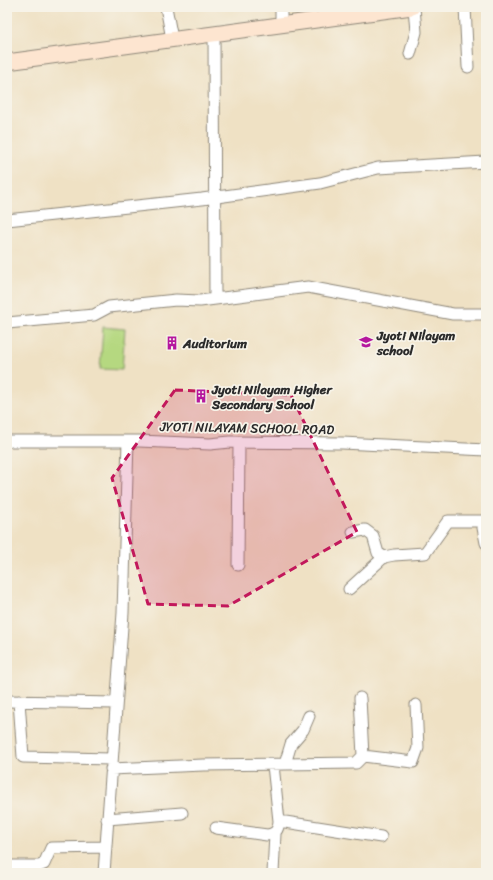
<svg xmlns="http://www.w3.org/2000/svg" width="493" height="880" viewBox="0 0 493 880" font-family="Sriracha,sans-serif">
<style>
.green{fill:#b5d880;stroke:#708256}
.lines{fill:none;stroke-linecap:round;stroke-linejoin:round}
.minor-casing{stroke:#8d8678;stroke-width:13}
.secondary-casing{stroke:#8d8678;stroke-width:17}
.minor{stroke:#fff;stroke-width:11}
.secondary{stroke:#fde5d0;stroke-width:15}
.marked{fill:#c2185b;fill-opacity:0.2;stroke:#c2185b;stroke-width:3;stroke-dasharray:8 5;stroke-linejoin:round}
.labels{text-anchor:middle;dominant-baseline:central;stroke-width:3.5;stroke-linejoin:round;paint-order:stroke}
.poi-label{font-size:13px;font-weight:bold;fill:#2b2b2b;stroke:#f7f3e8;text-anchor:start}
.street-label{font-size:13px;fill:#2b2b2b;stroke:#f7f3e8}
</style>
<rect width="100%" height="100%" fill="#f7f3e8"/>
<filter id="ink" filterUnits="userSpaceOnUse"><feTurbulence type="fractalNoise" baseFrequency=".025" numOctaves="2"/><feDisplacementMap in="SourceGraphic" scale="8" xChannelSelector="R" yChannelSelector="G"/><feConvolveMatrix kernelMatrix="1 2 1 2 8 2 1 2 1" color-interpolation-filters="sRGB"/></filter>
<filter id="wash" filterUnits="userSpaceOnUse"><feTurbulence type="fractalNoise" baseFrequency=".012" numOctaves="4" result="noise"/><feDisplacementMap in="SourceGraphic" scale="16" xChannelSelector="R" yChannelSelector="G"/><feGaussianBlur stdDeviation="0.9" result="paint"/><feColorMatrix in="noise" values="0 0 0 0 0 0 0 0 0 0 0 0 0 0 0 0 0 1.4 0 .05"/><feComposite in="paint" operator="in"/></filter>
<g filter="url(#wash)">
<rect width="100%" height="100%" fill="#efe1c4"/>
<path class="green" d="M103 327 125 329 122 370 100 369Z"/>
</g>
<g filter="url(#ink)">
<g class="lines">
<g class="minor-casing">
<path id="minor" d="M166 7 172 39
M281 7V24
M465 7 468 67
M214 33 215 299
M410 54 416 32 414 7
M7 220 202 199 320 183 378 168 486 162
M7 323 94 315 109 307 176 300 200 301 308 287 453 314H486
M7 441H139L210 444 230 442 342 443 486 450
M486 522 483 528 486 543
M353 532 365 530 373 536 378 553 384 557
M238 565 239 442
M349 589 384 557 394 555 425 553 448 521H486
M7 701 115 703
M19 701 23 757 111 759
M363 756 413 762 418 748 416 705
M285 764 291 744 303 730 309 716
M111 769 203 765 356 763 363 756 360 698
M107 819 182 813
M279 821 381 837
M216 828 267 835C276 833 278 831 279 821L273 765
M7 866H39L44 864 51 848 105 847
M104 873 123 613 128 441
M273 873 275 834"/>
</g>
<g class="secondary-casing">
<path id="secondary" d="M7 62 412 7"/>
</g>
<use href="#minor" class="minor"/>
<use href="#secondary" class="secondary"/>
</g>
</g>
<path class="marked" d="M175 390 291 395 357 532 228 606 148 604 112 478Z"/>
<defs>
<g id="school-bare" transform="scale(1.08)"><path d="M0-5L7-2L0 1L-7-2ZM-4 1L0 2.5L4 1V4Q0 6-4 4Z" fill="#b5179e" stroke="#f7f3e8" stroke-width="2.5" paint-order="stroke"/></g>
<g id="building-bare" transform="scale(1.08)"><path d="M-4-6H4V6H1V3H-1V6H-4ZM-2.5-4.3h1.7v1.8h-1.7ZM.8-4.3h1.7v1.8H.8ZM-2.5-1h1.7V.8h-1.7ZM.8-1h1.7V.8H.8Z" fill="#b5179e" stroke="#f7f3e8" stroke-width="2.5" paint-order="stroke"/></g>
</defs>
<g fill-rule="evenodd">
<use href="#school-bare" x="366" y="342"/>
<use href="#building-bare" x="172" y="343"/>
<use href="#building-bare" x="201" y="396"/>
</g>
<g class="labels">
<g class="poi-label">
<text x="377" y="335">Jyoti Nilayam<tspan x="377" dy="15">school</tspan></text>
<text x="183" y="343">Auditorium</text>
<text x="212" y="389">Jyoti Nilayam Higher<tspan x="212" dy="15">Secondary School</tspan></text>
</g>
<g class="street-label">
<text transform="translate(247 428) rotate(1)">JYOTI NILAYAM SCHOOL ROAD</text>
</g>
</g>
<rect width="493" height="880" fill="none" stroke="#f7f3e8" stroke-width="24"/>
</svg>
